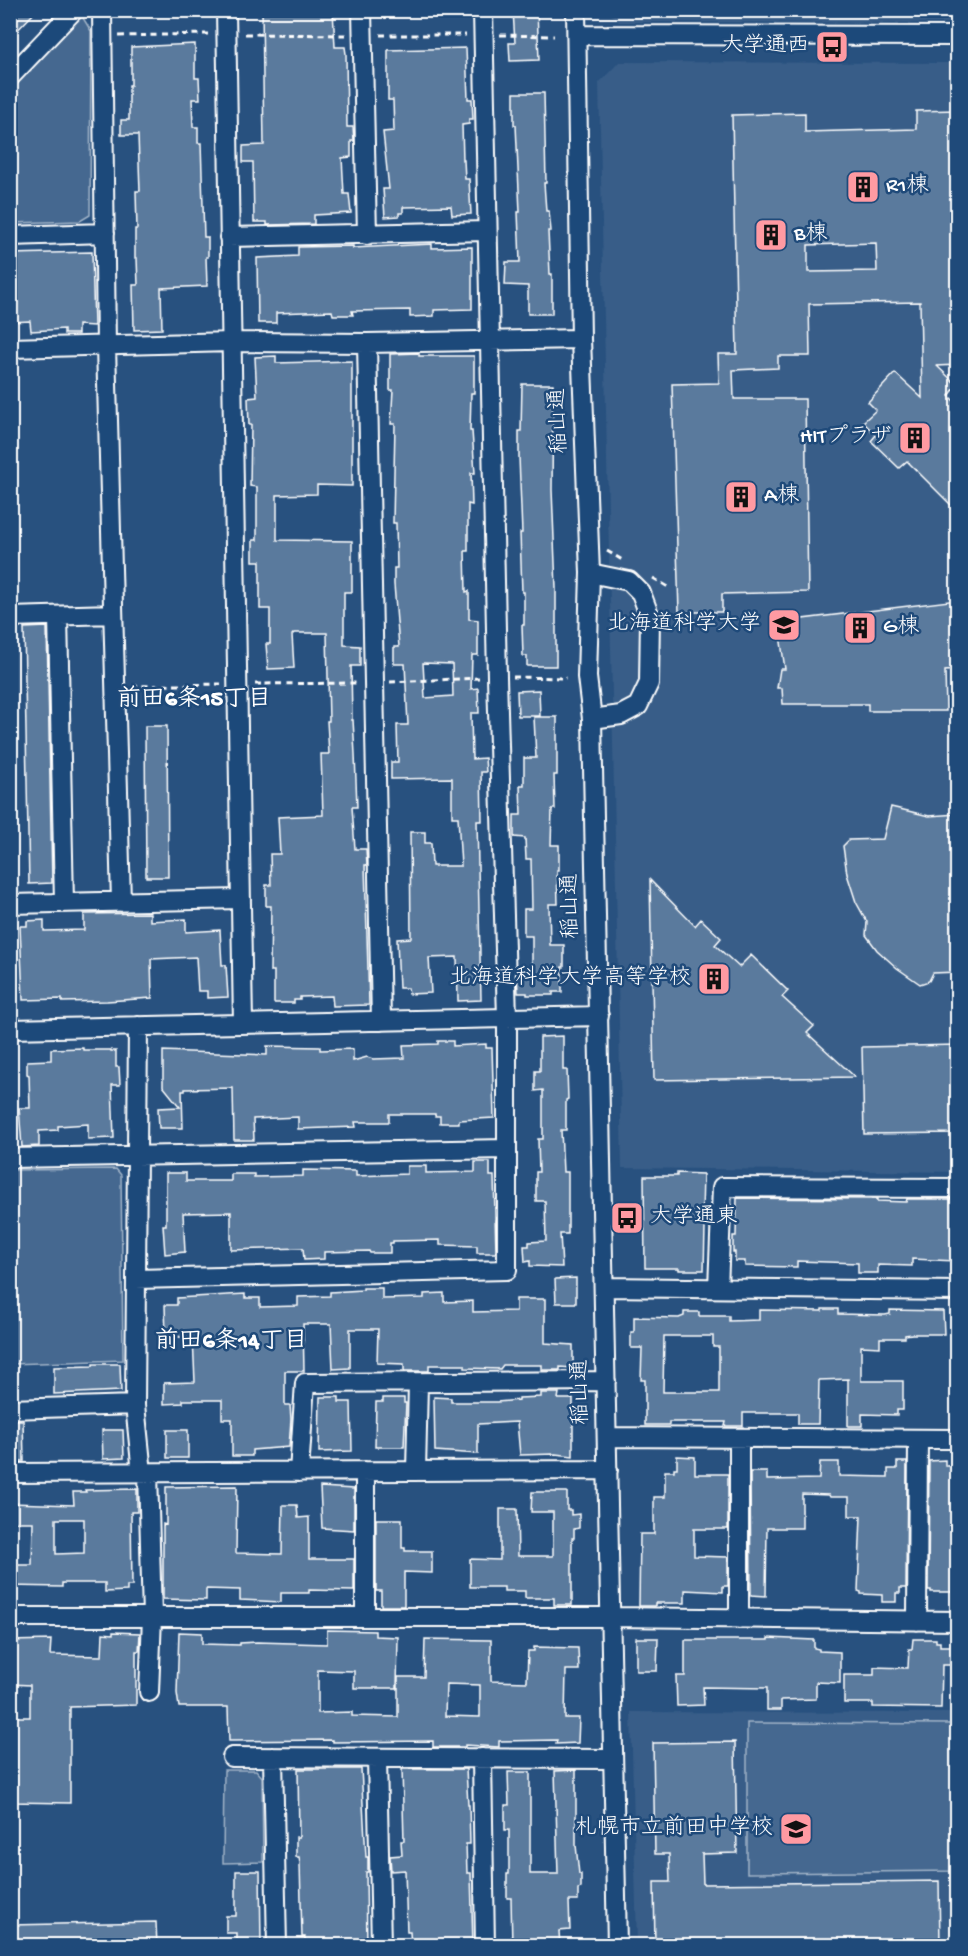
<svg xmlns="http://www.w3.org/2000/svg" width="968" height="1956" viewBox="0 0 968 1956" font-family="'Gochi Hand','Klee One',sans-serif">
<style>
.built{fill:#375d88}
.green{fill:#446890;stroke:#a2b4c8;stroke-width:1.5}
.building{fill:#5a7a9d;stroke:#fff;stroke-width:1.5;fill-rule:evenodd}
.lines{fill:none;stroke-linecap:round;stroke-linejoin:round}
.minor-casing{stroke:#fff;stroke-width:22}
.path{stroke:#fff;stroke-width:3;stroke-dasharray:6 4.5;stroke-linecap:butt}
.minor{stroke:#1f4a7a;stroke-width:18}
.labels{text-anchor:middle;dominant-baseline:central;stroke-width:5;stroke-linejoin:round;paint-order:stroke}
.poi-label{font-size:22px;fill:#fff;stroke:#1f4a7a;text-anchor:end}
.street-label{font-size:22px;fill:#fff;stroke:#1f4a7a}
.neighbourhood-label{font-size:24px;font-weight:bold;fill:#fff;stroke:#1f4a7a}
</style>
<rect width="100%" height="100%" fill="#28517f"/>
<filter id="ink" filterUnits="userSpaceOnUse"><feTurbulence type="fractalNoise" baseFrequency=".0167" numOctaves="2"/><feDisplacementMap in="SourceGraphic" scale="12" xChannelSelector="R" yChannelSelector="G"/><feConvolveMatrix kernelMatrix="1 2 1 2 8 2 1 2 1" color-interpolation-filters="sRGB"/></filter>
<g filter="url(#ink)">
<path class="built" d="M957 10V23L619 22 608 11Z
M619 62 957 63V1172L622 1168 599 83Z
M631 1712 957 1713V1945H637Z"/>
<path class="green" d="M80 13 91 31 90 215 80 221 11 223 10 86Z
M116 1169 121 1175 123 1360 11 1364V1170Z
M747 1723 957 1724V1871L747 1873Z
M224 1770H256L262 1777 263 1862 223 1863Z"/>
<path class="building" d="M10 10H37L10 38Z
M262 10H333L335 47H345L346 54 347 127H353L354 141H351V157L342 158 344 194H349L351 213 314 215V224L267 225V222H254L253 162H243V146L264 145Z
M513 10H537L539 60 510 61 509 43H515Z
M195 44V78H199L200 99H192L193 127H198V143H201L204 237H208V257H206L207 286 161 288 162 329 134 330 133 285H138L137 258H135V229H137L136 191H140L138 135H121V120H129V85H131V47Z
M466 48 468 99H472L473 119H469V124L462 125 463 160H464L465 179H469L471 214 452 215 451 206 403 207V213H399V216L385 217 383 189H389L383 132 394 131 393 100H388V50Z
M514 93H544L546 183H544L546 211H549L551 231H548L550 274H552V314H528V286L505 285 506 262H520L518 212H520L516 125H514Z
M957 110V365L937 366 957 385 949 396 957 404V511L907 461 899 468 871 441 876 435 863 422 876 410 868 402 895 373 922 398 920 302 809 304 810 356H778V368L733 370 734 399H805L808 592 722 594V612H679L672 384 719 383 718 354H737L732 115 805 113V132L916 129V111ZM876 243 877 271 808 272V245Z
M432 244V248L472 247V309L434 310V316L410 317V310L352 311 353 315H333L332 311 276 313V323H258L257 258 298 256V247L353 246V248Z
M92 252 94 326 78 325V334H64V329L31 331 30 321 10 322V254Z
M419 353V356H474V393H471L470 431H472L475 473H471L472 505 468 504V551H465L466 592 469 591V619L478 620V655H472L471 689 478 688 479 713H471L472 759 485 758 486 772H481L482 821H477L481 1000 458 1001 457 957 429 958 431 993 409 994 408 988H399L397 939 411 938 410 832H425V843H431L432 866H461L458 817H452V778L391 779V762H398L397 725H408L405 664H394V647H399L394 584V568H397L396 523H393L395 424H391L393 390H390V354ZM423 663 452 664 453 696 425 698Z
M276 356V363L352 361V486L317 485V494L277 495V540L352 541V592H344V645L360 646V666H351L352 720H353L355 754 357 807H352L355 849H366L367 865H365L369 1005 333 1006 332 996 300 997V1000H294V1003H274V971H270L271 906H266V885H271L270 854H280L278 817 323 815 321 754H329L327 721H329L327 633H294L292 635 294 668 268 669 266 644H270V609H260V561H253V540H257V487L250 486 251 425H249L248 398 257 397 255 357Z
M522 384H553L552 490 556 588V666H527V656H523L522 625H524V592H522L520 533H522L519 457V431H521Z
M957 600V670L945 671 946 711H868V704H783L782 688H777L780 669H785L778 622Z
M47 627 52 883 29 884 24 628Z
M539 690 540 716H518L517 691Z
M534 717H557V775H554L555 809H552L551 845H559V870H557L558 904H549L550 945H564V967H562V992H553V995H527V993H518L517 973H532V936H524V909H532L531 859H526L525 838 514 837V815H521L520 785H524V758H536Z
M145 726H167L168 877H146Z
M891 807 929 816 957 814V972L933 973 929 981 920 984 897 968 877 950 866 935 867 922 856 902 847 874 843 846 849 840 883 839Z
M650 880 695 926 701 919 721 938 715 945 739 967 751 955 788 991 782 997 814 1026 807 1033 855 1077 654 1080Z
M150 913V921L186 919V932L220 930 222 965H226L228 997 207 998V991H198L196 957 151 959 152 998 107 1001 62 1002V999L23 1000 20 926H27V921L44 920V931L84 930V914Z
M563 1036V1070H567L568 1099 566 1100V1130H561L563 1172H568V1234H560L562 1267 530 1266V1261L525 1262 524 1246H529V1242L546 1241 545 1201H536V1172H539L538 1139H543V1090L535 1091V1071H540V1037Z
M438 1041H453V1046L486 1044V1048H492L494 1118 459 1120V1123H440V1116H435V1114H389V1122H355L356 1127 298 1129V1117L253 1119 254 1140H234L233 1088 185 1089V1091H182L183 1128H159L158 1108 180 1107 163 1086V1051L267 1055V1046L320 1047V1050L353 1049V1061L367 1057 373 1059 404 1058 403 1045 438 1044Z
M957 1045V1133L864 1134 862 1047Z
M83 1048V1050H111V1051H116V1067H119L120 1085H112L114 1138 88 1139V1124L58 1126V1130L39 1131V1146L22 1147 19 1108H30L29 1075 27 1074V1061L51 1060V1049Z
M475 1162H490V1176H494L496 1253H477V1246L440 1245V1240L393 1241V1243H390V1253H370L369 1251 324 1252V1259L304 1260 303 1248 231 1250V1212L183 1213 185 1252 165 1254 163 1225H166V1173H186V1181H231V1174H254V1177L303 1176V1170L356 1171V1176L407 1174V1166H426V1173L475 1172Z
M677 1173 703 1174 702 1214 705 1213V1227L704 1270H679V1268H645L644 1176H677Z
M737 1198 877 1199V1201L906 1202 907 1199H955L956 1261 912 1259V1266L878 1265V1273H858V1263L797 1261V1267L745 1266V1261H735V1252H733V1236H736Z
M576 1278V1303H556L555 1279Z
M363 1288H382V1299L424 1298V1294L444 1293V1302L473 1301V1312L516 1311V1299H545V1343L573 1345V1368L560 1367V1370H542V1365H503L500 1369 465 1368V1365H429V1371H404V1364L377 1363 378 1329H350V1368L333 1369 331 1324H303L304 1371H285V1405H290L291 1419 289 1447 252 1450V1456H232V1419H222V1400H183V1403L164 1404V1383L195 1382 193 1337H166L165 1305H177V1298L245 1294V1298H260V1307L298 1306V1297L330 1296V1292L363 1290Z
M822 1309H838V1314L885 1315 890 1314V1310L943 1311 944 1334H912L905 1335V1338H880V1347L861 1346V1381H903V1410H897V1415L862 1414V1426H848V1379L819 1380 818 1424H798V1413H743V1426H725L726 1422H669V1425H645V1380H641L642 1348H631V1332H634V1317L679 1318 684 1316V1312H699V1316H729V1321L759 1320V1310L822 1311ZM664 1336H713V1347H719V1392H663Z
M93 1364H120L121 1391 54 1394V1367L93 1366Z
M541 1393H559L558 1399H573V1456L555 1454 520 1455 517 1422 478 1424V1454L435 1451 434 1397 451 1398V1402H497L519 1400V1398L541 1397Z
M320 1397H339V1402H351L352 1451 319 1452Z
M383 1398H404V1403H406L404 1447H375L376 1402H383Z
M10 1420H23L24 1461H10Z
M102 1430H123L124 1458 103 1459Z
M167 1430H188V1458H167Z
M677 1456 695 1457V1474H728V1529H694V1556L728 1557V1586H723V1592L685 1590V1603H655V1606H639L640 1534H654V1497H665V1471H674V1468H677Z
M945 1460V1466H957V1592H931V1590H928L929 1461Z
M820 1462H839V1476L888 1477V1469H897V1462H907L906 1588H900V1593H896V1602H882V1595L861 1594V1592L858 1591 861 1516H849V1497H830L829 1495 802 1494V1528H767L766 1596 751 1595 750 1472H767V1480L819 1479Z
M237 1486 236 1553 282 1554 283 1505H297L298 1518 309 1517V1559H354V1591L309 1590V1593H281V1602L240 1600V1590L206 1589V1600L163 1599V1524L166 1525V1487Z
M320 1487 354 1489V1530L322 1528Z
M137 1489V1512H131L132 1586H127V1591L105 1592V1583H62V1587L10 1586V1565H32L33 1522H10V1503L74 1505 73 1492H86L85 1490ZM56 1519H84V1553L56 1554Z
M532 1492H567V1510H571V1515L579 1514V1528L574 1529V1538H572V1605H554V1598H525V1591H504V1587H470V1559L500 1560V1509H517L518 1556H553V1512H531Z
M376 1519H402V1548H405V1551H432V1573L404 1572V1606H381V1591H376Z
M327 1630 375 1631V1636L398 1637 397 1688H354V1671L318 1670V1713L352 1712V1716L398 1717V1677H424L425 1639 491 1640V1681L527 1682 528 1651H534V1647L578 1648 579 1670H566L565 1718H579L578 1743 556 1744 557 1740 499 1741V1747L465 1745V1747H433V1741L333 1742V1740L229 1741 228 1707H179L177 1693 179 1632 202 1633V1644L240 1645V1643L257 1642 327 1644ZM446 1684 480 1685V1717L445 1716Z
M113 1632 140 1633 139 1651H136V1705L70 1707V1803L10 1802V1717H30V1685L10 1684V1641L51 1640 50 1655 102 1656 103 1633 113 1634Z
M636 1638H658L657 1671H636Z
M768 1638 814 1640V1648L819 1649V1651L840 1652V1683L816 1682V1699L781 1700V1710H767V1688L703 1687 704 1705 677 1706 676 1676H685V1640H768Z
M913 1639H936V1642H940V1646H957V1665H942L941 1708 873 1707V1703H844V1675H874V1667L908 1668 909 1649H912Z
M735 1742 737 1853 702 1854 703 1884 939 1881 940 1946H655L654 1882H670L669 1854H655L653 1743Z
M298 1769H361L366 1857H368V1872H366L367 1946H305V1937H302L300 1864 299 1857H296V1837H299Z
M402 1769H466L468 1805H469L470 1844H466L467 1873H471L473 1946H411L410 1932H407L405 1870 391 1871 390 1856 402 1855 401 1841H404Z
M576 1770V1845L579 1874H581V1888L578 1889V1901H569L570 1930 559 1931 560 1946H512L511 1898H507V1874H509V1830H505V1805H509L508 1772H530V1874H558L555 1771Z
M236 1871H260L261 1946H237V1933H226V1916H236Z
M156 1922 157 1946H10V1925Z"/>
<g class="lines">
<g class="minor-casing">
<path id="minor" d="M102 10 106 346 121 902
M226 10 243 1024
M362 10 367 235
M576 10 581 339 590 573 587 677 592 719 617 1946
M577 35 958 36
M10 77 74 10
M10 236 105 233
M229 237 487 231
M367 343 381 1021
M10 348 231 342 367 343 581 339
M590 573 629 581 641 593 650 617 649 683 638 706 621 715 592 719
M58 616 64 903
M10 617 113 614
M10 904 241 899
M138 1026 135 1405 142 1473
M10 1029 599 1016
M10 1158 506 1149
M136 1279 507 1270V1018L497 677 483 10
M604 1287 958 1291
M718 1288 722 1187 958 1188
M10 1409 135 1405
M607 1437 958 1439
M739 1438V1619
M365 1471V1617
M416 1471 418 1383
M148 1472 152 1617 149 1692
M299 1472 305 1383 606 1381
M10 1473 608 1470
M10 1617H611L958 1621
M917 1621 918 1439
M232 1757 613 1759
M273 1757 277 1946
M377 1758 381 1946
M482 1758 485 1946"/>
</g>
<path class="path" d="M245 34 346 35
M380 35H466
M500 35 554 36
M119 36 208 34
M607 551 624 561
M653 578 670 588
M513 677 566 678
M390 682 479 678
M255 684 356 683
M132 686 221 684"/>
<use href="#minor" class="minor"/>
</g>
</g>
<defs>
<g id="bus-square" transform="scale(1.725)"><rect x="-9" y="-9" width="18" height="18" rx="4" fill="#ff9aa2" stroke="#1f4a7a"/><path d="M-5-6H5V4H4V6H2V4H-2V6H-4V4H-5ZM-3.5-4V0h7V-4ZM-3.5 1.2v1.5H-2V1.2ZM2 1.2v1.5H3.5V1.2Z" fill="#111"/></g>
<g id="building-square" transform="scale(1.725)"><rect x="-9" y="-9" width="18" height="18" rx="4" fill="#ff9aa2" stroke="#1f4a7a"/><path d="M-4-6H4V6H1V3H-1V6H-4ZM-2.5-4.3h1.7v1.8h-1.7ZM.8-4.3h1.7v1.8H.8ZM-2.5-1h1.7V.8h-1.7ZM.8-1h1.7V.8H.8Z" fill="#111"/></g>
<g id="university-square" transform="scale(1.725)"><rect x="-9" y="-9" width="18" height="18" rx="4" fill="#ff9aa2" stroke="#1f4a7a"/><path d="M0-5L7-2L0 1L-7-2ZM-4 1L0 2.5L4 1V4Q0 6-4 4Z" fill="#111"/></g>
<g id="school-square" transform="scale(1.725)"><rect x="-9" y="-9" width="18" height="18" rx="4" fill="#ff9aa2" stroke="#1f4a7a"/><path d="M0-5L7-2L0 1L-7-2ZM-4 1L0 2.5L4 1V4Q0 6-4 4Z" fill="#111"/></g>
</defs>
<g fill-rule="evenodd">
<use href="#bus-square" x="832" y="47"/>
<use href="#building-square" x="863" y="187"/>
<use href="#building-square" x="771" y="235"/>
<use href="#building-square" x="915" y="438"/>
<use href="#building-square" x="741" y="497"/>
<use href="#university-square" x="784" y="625"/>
<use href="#building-square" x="860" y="628"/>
<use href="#building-square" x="714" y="979"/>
<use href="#bus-square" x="627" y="1218"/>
<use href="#school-square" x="796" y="1829"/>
</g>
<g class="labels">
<g class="poi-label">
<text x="809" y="47">大学通西</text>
<text x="886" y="187" text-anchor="start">R1棟</text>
<text x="794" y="235" text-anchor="start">B棟</text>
<text x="892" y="438">HITプラザ</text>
<text x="764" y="497" text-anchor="start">A棟</text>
<text x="761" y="625">北海道科学大学</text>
<text x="883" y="628" text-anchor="start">G棟</text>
<text x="691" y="979">北海道科学大学高等学校</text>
<text x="650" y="1218" text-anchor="start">大学通東</text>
<text x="773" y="1829">札幌市立前田中学校</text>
</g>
<g class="street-label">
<text transform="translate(560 421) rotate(-92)">稲山通</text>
<text transform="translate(572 906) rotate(-91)">稲山通</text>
<text transform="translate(582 1392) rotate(-91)">稲山通</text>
</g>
<g class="neighbourhood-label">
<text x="194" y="700">前田6条15丁目</text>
<text x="231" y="1342">前田6条14丁目</text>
</g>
</g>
<rect width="968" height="1956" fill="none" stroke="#1f4a7a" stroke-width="36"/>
<rect x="18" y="18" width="932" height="1920" fill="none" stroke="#fff" stroke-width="2" filter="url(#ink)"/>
</svg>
